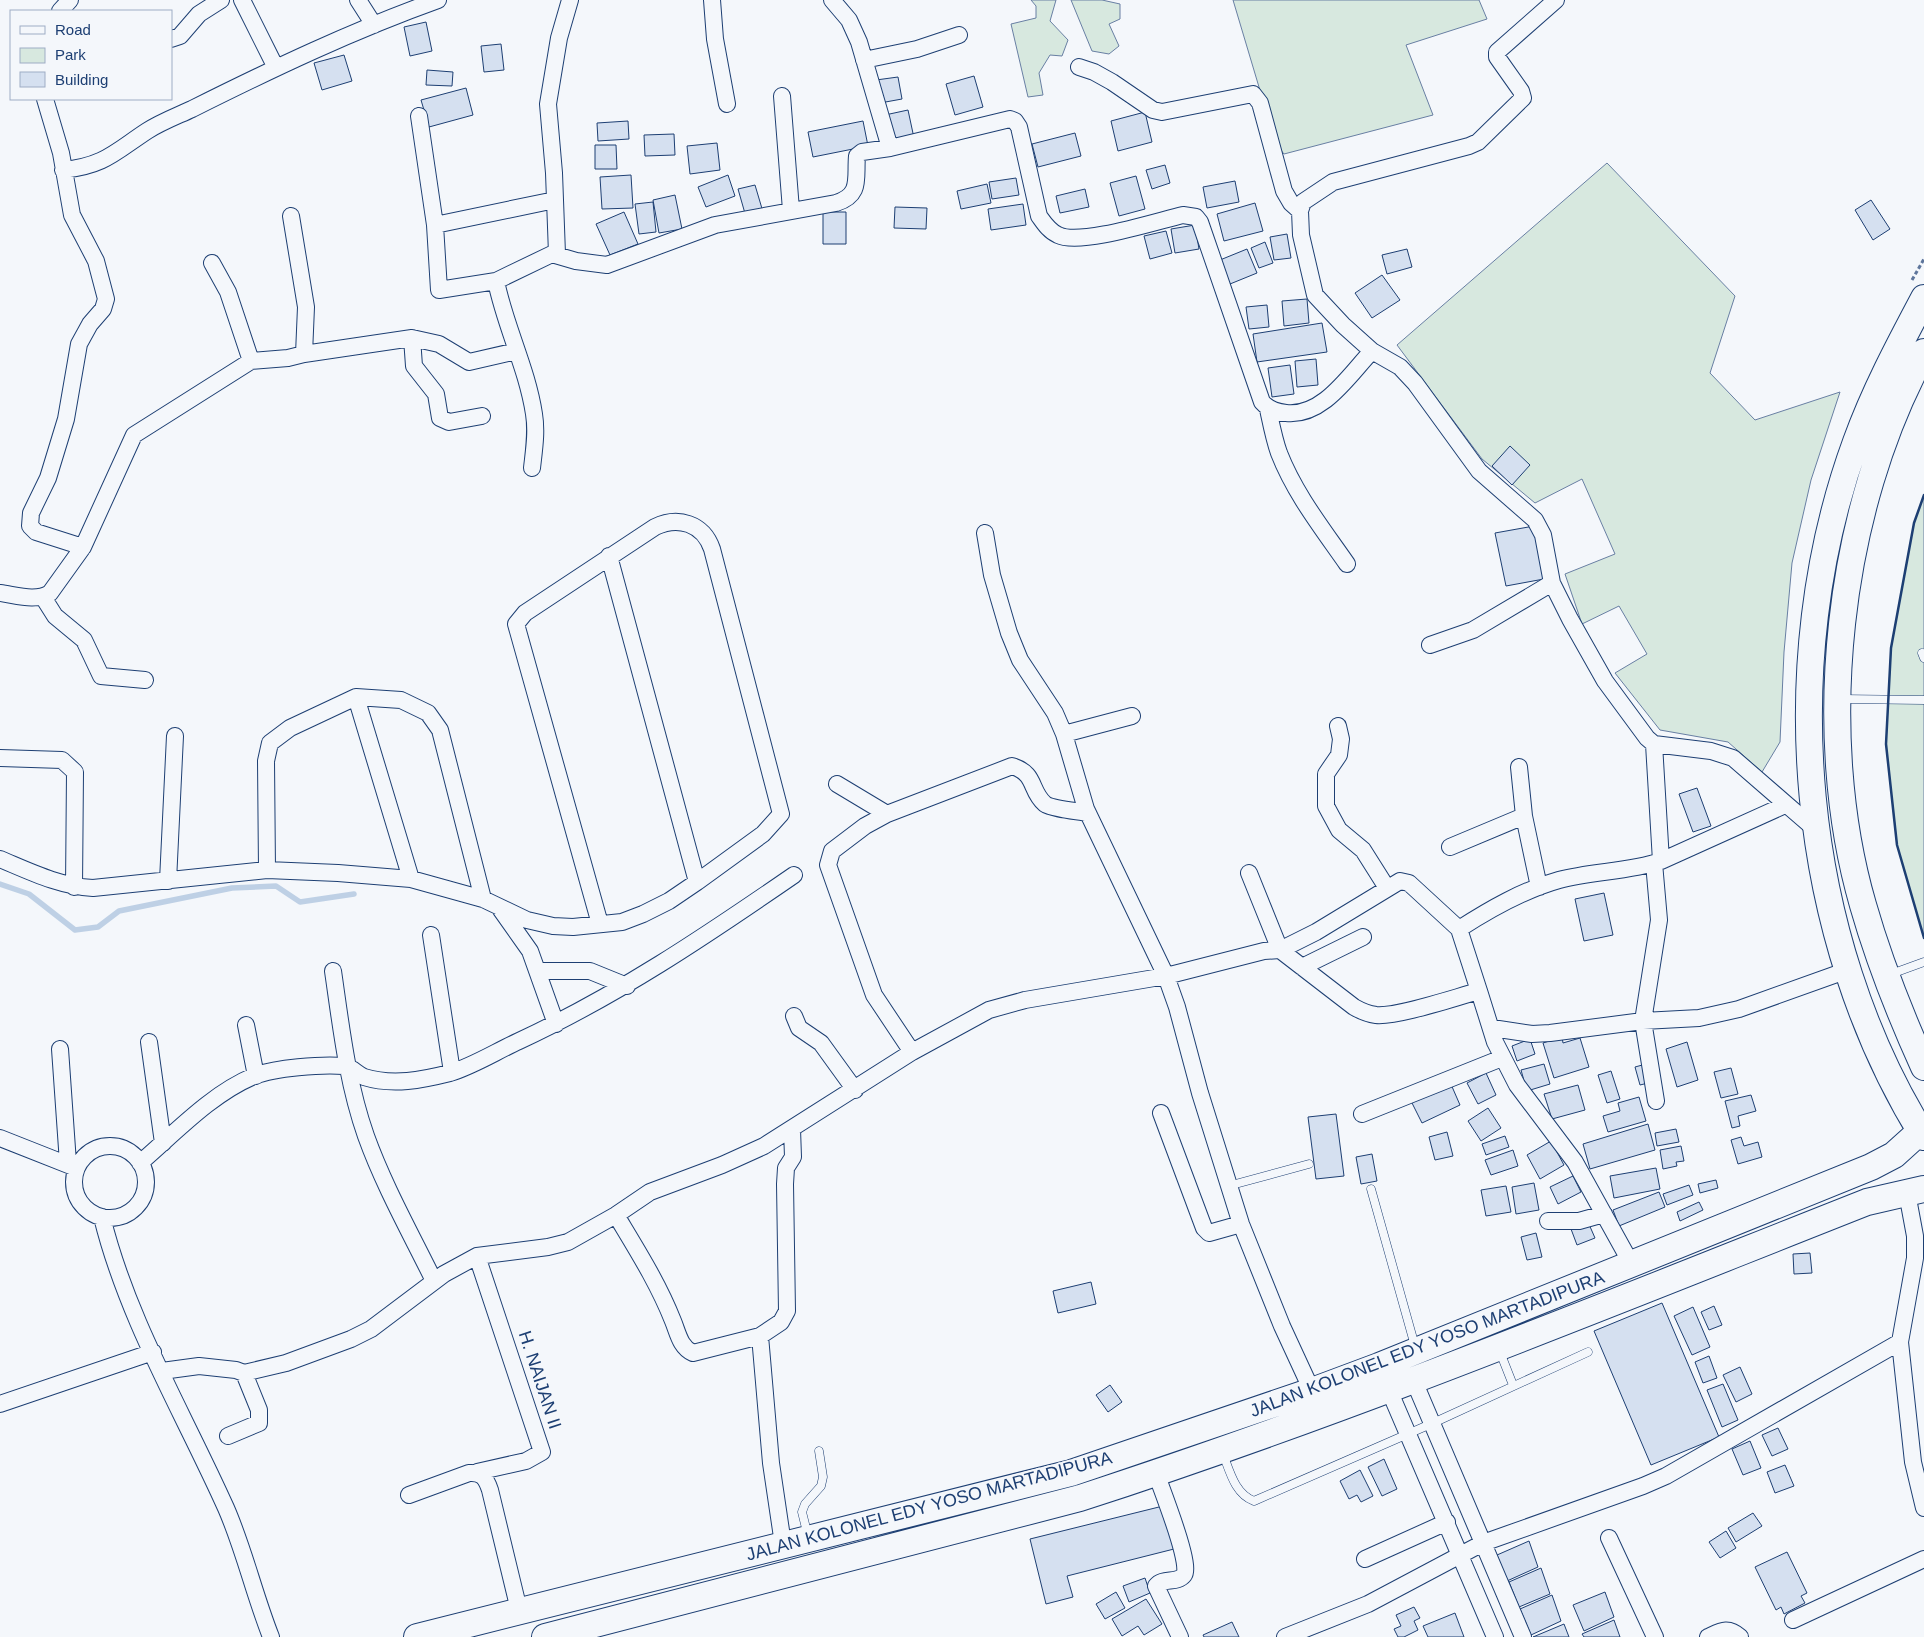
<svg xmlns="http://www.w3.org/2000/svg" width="1924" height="1637" viewBox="0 0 1924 1637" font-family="Arial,sans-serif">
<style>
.green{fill:#d7e8df;stroke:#687fa3}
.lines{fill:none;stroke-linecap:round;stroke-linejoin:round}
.stream{stroke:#bed0e5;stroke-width:5.5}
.building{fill:#d5e0f0;stroke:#1d3f73}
.service-casing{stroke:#1d3f73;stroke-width:9}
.minor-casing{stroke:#1d3f73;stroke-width:18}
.primary-casing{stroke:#1d3f73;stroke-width:28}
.path{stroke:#5e769c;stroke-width:3;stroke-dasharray:4 2.5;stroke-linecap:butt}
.service{stroke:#f4f7fb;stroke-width:8}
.minor{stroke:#f4f7fb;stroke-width:16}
.primary{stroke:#f4f7fb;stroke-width:26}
.wall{stroke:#1d3f73;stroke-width:2.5}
.labels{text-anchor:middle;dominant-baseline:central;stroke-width:4;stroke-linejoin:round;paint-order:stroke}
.street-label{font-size:18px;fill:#1d3f73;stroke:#f4f7fb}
</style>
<rect width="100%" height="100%" fill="#f4f7fb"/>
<path class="green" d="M1031 0H1056L1050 21 1068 40 1062 56 1050 55 1039 73 1043 95 1028 97 1011 24 1036 18V6Z
M1071 0H1102L1120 4V19L1109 24 1119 46 1109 54 1092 51Z
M1233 0H1479L1487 19 1406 45 1433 115 1284 154 1276 144Z
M1607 163 1735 296 1710 373 1755 420 1840 392 1811 480 1792 563 1784 652 1780 742 1762 772 1728 742 1660 730 1615 673 1647 654 1619 606 1582 624 1565 574 1615 554 1582 479 1535 503 1482 459 1397 345Z
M1924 495V938L1897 845 1886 744 1891 648 1914 523Z"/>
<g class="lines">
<path class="stream" d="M0 884 29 894 75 930 98 927 119 911 232 888 276 886 300 902 354 894"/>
</g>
<path class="building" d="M426 22 432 51 410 56 404 27Z
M501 44 504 70 484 72 481 46Z
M344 55 352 81 322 90 314 63Z
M427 70 453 72 452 86 426 85Z
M974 76 983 107 955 115 946 84Z
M898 77 902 99 880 103 876 80Z
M466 88 473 115 429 127 421 100Z
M908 110 914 138 892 143 885 115Z
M1145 112 1152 142 1118 151 1111 121Z
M628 121 629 139 598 141 597 123Z
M863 121 868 146 813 157 808 132Z
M1075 133 1081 156 1038 167 1032 144Z
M674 134 675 155 645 156 644 135Z
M717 143 720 170 690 174 687 146Z
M595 145H616L617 169H595Z
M1165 165 1170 183 1152 189 1146 170Z
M631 175 633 208 602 209 600 177Z
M728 175 735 196 706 207 698 187Z
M1136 176 1145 209 1119 216 1110 183Z
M1016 178 1019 195 992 199 989 182Z
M1235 181 1239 202 1207 208 1203 187Z
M987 184 991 203 961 209 957 191Z
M755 185 763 212 746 217 738 189Z
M1085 189 1089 207 1060 213 1056 196Z
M675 195 682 229 659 233 653 200Z
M1871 200 1890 229 1873 240 1855 210Z
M653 202 656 232 639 234 635 204Z
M1255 203 1263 231 1224 241 1217 214Z
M1023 204 1026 225 991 230 988 209Z
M895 207 927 208 926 229 894 228Z
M624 212 638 244 610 255 596 224Z
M823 212H846V244H823Z
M1195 225 1199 249 1175 253 1171 229Z
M1166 231 1172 253 1150 259 1144 236Z
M1287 234 1291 258 1274 260 1270 237Z
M1265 242 1273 263 1259 268 1251 248Z
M1247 249 1257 273 1230 284 1220 260Z
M1407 249 1412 267 1387 274 1382 255Z
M1382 275 1400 300 1372 318 1355 293Z
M1307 299 1309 323 1284 326 1282 301Z
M1267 305 1269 327 1249 329 1246 307Z
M1322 323 1327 352 1257 362 1253 334Z
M1316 359 1318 385 1297 387 1295 361Z
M1290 365 1294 394 1272 397 1268 368Z
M1510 446 1530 465 1512 485 1492 466Z
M1534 526 1544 579 1506 586 1495 533Z
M1697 788 1711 826 1693 832 1679 794Z
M1604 893 1613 935 1584 941 1575 899Z
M1562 1037 1563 1043 1580 1038 1589 1067 1554 1078 1543 1043Z
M1530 1039 1535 1054 1517 1061 1512 1046Z
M1687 1042 1698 1080 1677 1087 1666 1049Z
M1544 1064 1550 1084 1527 1091 1521 1070Z
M1646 1064 1652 1082 1640 1085 1635 1067Z
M1731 1068 1738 1094 1721 1098 1714 1072Z
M1611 1071 1620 1099 1607 1103 1598 1075Z
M1486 1073 1496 1095 1478 1104 1467 1083Z
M1450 1082 1460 1105 1422 1123 1411 1101Z
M1578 1085 1585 1110 1552 1119 1544 1094Z
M1751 1095 1756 1111 1738 1116 1740 1126 1732 1128 1725 1101Z
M1639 1097 1646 1121 1608 1132 1603 1116 1620 1111 1618 1103Z
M1488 1108 1501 1128 1481 1141 1468 1121Z
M1336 1114 1344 1176 1316 1179 1308 1117Z
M1648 1124 1655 1150 1590 1169 1583 1144Z
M1676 1129 1679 1142 1657 1146 1655 1133Z
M1447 1132 1453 1156 1435 1160 1429 1137Z
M1505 1136 1509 1147 1486 1155 1482 1144Z
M1741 1137 1744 1146 1758 1142 1762 1157 1738 1164 1731 1140Z
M1551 1141 1564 1165 1540 1179 1527 1155Z
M1681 1146 1684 1161 1676 1162 1677 1166 1663 1169 1660 1150Z
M1513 1150 1518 1166 1491 1175 1485 1160Z
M1372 1154 1377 1181 1361 1184 1356 1157Z
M1656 1168 1660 1189 1614 1198 1610 1176Z
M1573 1176 1581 1192 1558 1204 1550 1187Z
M1716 1180 1718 1188 1700 1193 1698 1184Z
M1534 1183 1539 1210 1516 1214 1512 1187Z
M1689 1185 1693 1195 1667 1205 1663 1194Z
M1506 1186 1511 1212 1486 1216 1481 1190Z
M1659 1192 1665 1207 1619 1226 1613 1210Z
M1699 1202 1703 1210 1680 1221 1677 1212Z
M1588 1222 1595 1238 1577 1245 1571 1229Z
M1536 1233 1542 1257 1527 1260 1521 1237Z
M1810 1253 1812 1273 1794 1274 1793 1254Z
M1091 1282 1096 1304 1058 1313 1053 1291Z
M1662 1303 1719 1437 1651 1465 1594 1331Z
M1714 1306 1722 1325 1709 1330 1701 1312Z
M1693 1307 1710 1347 1692 1355 1674 1316Z
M1709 1356 1717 1378 1703 1383 1695 1362Z
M1740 1367 1752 1394 1736 1402 1723 1375Z
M1723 1384 1738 1420 1722 1427 1707 1390Z
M1110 1385 1122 1402 1108 1412 1096 1395Z
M1778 1428 1788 1449 1772 1456 1762 1435Z
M1750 1441 1761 1468 1743 1475 1732 1449Z
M1384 1459 1397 1489 1382 1496 1368 1467Z
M1785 1465 1794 1486 1775 1493 1767 1472Z
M1360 1470 1373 1496 1361 1502 1357 1495 1349 1499 1340 1481Z
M1163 1506 1174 1549 1067 1576 1073 1597 1046 1604 1030 1539Z
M1753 1513 1762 1526 1736 1542 1728 1528Z
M1726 1531 1736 1548 1720 1558 1709 1542Z
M1529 1541 1538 1567 1507 1581 1497 1555Z
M1787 1552 1807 1593 1801 1596 1805 1603 1784 1614 1781 1607 1776 1610 1755 1567Z
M1541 1568 1550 1594 1519 1607 1509 1582Z
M1145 1578 1150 1593 1129 1602 1123 1586Z
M1116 1592 1125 1608 1105 1619 1096 1604Z
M1605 1592 1614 1617 1584 1631 1573 1605Z
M1552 1595 1561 1621 1531 1635 1520 1609Z
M1146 1599 1162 1624 1144 1635 1138 1626 1122 1636 1112 1619Z
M1414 1607 1420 1618 1414 1621 1418 1630 1404 1637H1398L1394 1629 1401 1626 1396 1615Z
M1455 1613 1464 1637H1428L1423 1626Z
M1614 1620 1620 1637H1584L1582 1634Z
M1232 1622 1239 1637H1204L1203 1635Z
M1564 1624 1569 1637H1533Z"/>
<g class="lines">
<g class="service-casing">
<path id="service" d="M1922 653 1924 658
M1841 699 1924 700
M1891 974 1924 962
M1228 1186 1309 1164
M1371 1189 1415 1346
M1500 1352 1513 1385
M1223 1454C1230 1472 1235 1494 1254 1501L1433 1423 1588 1352
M808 1536 802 1512 805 1504 821 1486 823 1477 819 1451"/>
</g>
<g class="minor-casing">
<path id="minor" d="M242 0 276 68
M358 0 374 25
M712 0 715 39 727 104
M832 0 849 20 859 42 890 148
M1556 0 1497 52V57L1521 91 1523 98 1478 142 1469 146 1333 182 1303 202 1300 211 1301 235 1315 295 1343 325 1372 351 1400 367 1415 383 1479 471 1535 520 1543 535 1552 583 1570 619 1605 681 1647 738 1654 744 1711 751 1733 758 1816 830
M60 11 70 0
M171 39 180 36 199 14 221 0
M864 60 917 49 959 35
M1079 67 1094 72 1112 82 1153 110 1162 112 1253 94 1260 103 1284 191 1291 203 1300 211
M782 96 791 210
M45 99 61 153 72 215 96 261 106 299 103 309 90 324 79 344 66 419 48 478 31 513 30 526 36 532 83 547
M419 116 435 225 439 290 496 281 552 254 576 261 607 265 715 225 836 203C862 195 855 178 857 156L862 152 890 148 1010 119 1015 121 1019 127 1039 216C1044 223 1049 231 1058 235 1080 246 1157 221 1183 215L1196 217 1200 222 1262 402C1269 410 1277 412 1286 413 1323 417 1349 375 1372 351
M63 170C104 166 115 152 147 131 161 122 177 116 192 109 272 69 354 30 438 0
M435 225 555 200
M557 254 554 173 548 104 559 38 570 0
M212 263 228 292 251 361 288 358 304 354 306 307 291 216
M496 281C505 326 527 368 534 414 537 432 534 450 532 468
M412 338 414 366 436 394 440 418 449 422 482 416
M304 354 412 338 439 344 469 362 517 351
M1268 409C1271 423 1274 439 1279 453 1295 494 1322 528 1347 564
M985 533 992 575 1009 633 1020 660 1055 713 1064 734 1086 809 1166 976 1177 1007 1200 1093 1241 1224 1282 1326 1312 1391
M609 556 697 882
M0 593C16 595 36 602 50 593L83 547 134 435 251 361
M43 597 55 616 84 640 101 676 145 680
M1430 645 1473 630 1552 583
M356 697 411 879
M1338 726 1341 739 1339 755 1326 774V806L1339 830 1363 850 1387 888
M1064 734 1132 716
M0 758 62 760 75 772 74 887
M1519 767 1524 816 1539 887
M837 784 887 814
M1450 847 1524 816
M0 859C31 872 59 886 93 888L267 870 338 873 411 879 483 899 527 920 553 926 573 927 622 922 643 914 669 901 697 882 763 834 781 814 712 549C703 523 678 516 655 527L525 613 516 624 600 924
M1661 861 1785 805
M1654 863 1659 920 1643 1021 1656 1101
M267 870 266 761 270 743 290 728 356 697 401 700 428 713 440 730 483 899
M1249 873 1280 950 1316 932 1400 881 1409 883 1459 929C1490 909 1523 890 1559 880 1592 871 1628 872 1661 861L1654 744
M168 881 175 736
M501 910 530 951 556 1024
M1459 929 1479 991
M431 935 452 1072
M1302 967 1363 937
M333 971C341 1026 347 1082 366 1136 384 1186 411 1234 434 1281
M538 971H590L627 986
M794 1016 799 1028 821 1043 855 1090
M246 1025 256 1076
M1492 1028 1532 1034 1550 1033 1643 1021 1699 1018 1739 1009 1848 970
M149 1042 163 1143
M60 1049 68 1163
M912 1052 874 995 828 865 832 851 865 826 887 814 1012 766C1037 774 1029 790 1045 804 1052 809 1078 811 1088 813
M1161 1113 1204 1228 1209 1233 1241 1224
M1362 1114 1502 1058
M0 1138 76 1168
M74 1182a36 36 0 1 1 72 0a36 36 0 1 1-72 0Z
M140 1163C175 1133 211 1094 254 1076 274 1068 322 1064 344 1066 352 1067 357 1074 364 1077 393 1086 422 1080 450 1073 473 1066 497 1051 519 1041 618 995 704 937 794 875
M1907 1193 1915 1236V1258L1900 1342 1913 1462 1924 1508
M616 1215C637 1250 658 1283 673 1321 678 1333 680 1347 693 1353L760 1336 781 1322 787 1311 785 1184 786 1168 793 1157 792 1129
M102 1217C127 1319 183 1412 226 1508 244 1549 254 1594 271 1637
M1548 1221H1579L1604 1214
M477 1256 542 1452 526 1461 477 1472
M760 1336 771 1463 783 1544
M162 1371 199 1366 236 1370 244 1373 286 1363 351 1339 371 1329 444 1274 477 1256 548 1247 568 1242 616 1215 650 1192 722 1165 764 1146 912 1052 989 1010 1025 1000 1166 976 1264 951 1280 950 1354 1007C1361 1011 1368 1014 1376 1015 1398 1017 1456 997 1479 991L1495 1042 1517 1085 1575 1162 1632 1265
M1414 1381 1523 1637
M1389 1390 1495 1637
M0 1404 153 1352
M228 1436 259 1423V1410L244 1373
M1156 1473C1161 1488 1192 1565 1184 1575 1177 1584 1163 1577 1156 1586L1180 1637
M409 1495 469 1473C482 1472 486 1478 490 1490L519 1610
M1609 1538 1655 1637
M1365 1559 1447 1522
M1793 1620 1924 1559
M1285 1637 1368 1604 1483 1543 1643 1486 1666 1476 1900 1342
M1708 1637C1721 1631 1728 1626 1740 1637"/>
</g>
<g class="primary-casing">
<path id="primary" d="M1924 298C1899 345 1874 392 1856 442 1775 663 1799 937 1924 1137
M1924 352C1837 509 1813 733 1863 905 1879 961 1900 1014 1924 1067
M417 1637 1071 1473 1312 1391 1379 1366 1871 1167 1894 1155 1924 1128
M545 1637 1080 1498C1346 1412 1606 1305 1867 1202L1924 1189"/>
</g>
<path class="path" d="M1912 280 1924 259"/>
<use href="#service" class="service"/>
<use href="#minor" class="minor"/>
<use href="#primary" class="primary"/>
<path class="wall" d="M1924 495 1914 523 1891 648 1886 744 1897 845 1924 938"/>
</g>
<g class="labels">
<g class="street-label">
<text transform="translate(1427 1344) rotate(-21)">JALAN KOLONEL EDY YOSO MARTADIPURA</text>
<text transform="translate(540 1380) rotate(72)">H. NAIJAN II</text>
<text transform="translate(929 1506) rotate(-15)">JALAN KOLONEL EDY YOSO MARTADIPURA</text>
</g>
</g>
<rect x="10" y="10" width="162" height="90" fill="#f4f7fb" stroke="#9eadc5"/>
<rect x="20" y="26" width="25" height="8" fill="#f4f7fb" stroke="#9eadc5"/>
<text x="55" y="35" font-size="15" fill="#1d3f73">Road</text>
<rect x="20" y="48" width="25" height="15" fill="#d7e8df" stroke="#9eadc5"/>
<text x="55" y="60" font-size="15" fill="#1d3f73">Park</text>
<rect x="20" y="72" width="25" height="15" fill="#d5e0f0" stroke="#9eadc5"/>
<text x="55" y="85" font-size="15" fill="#1d3f73">Building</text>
</svg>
